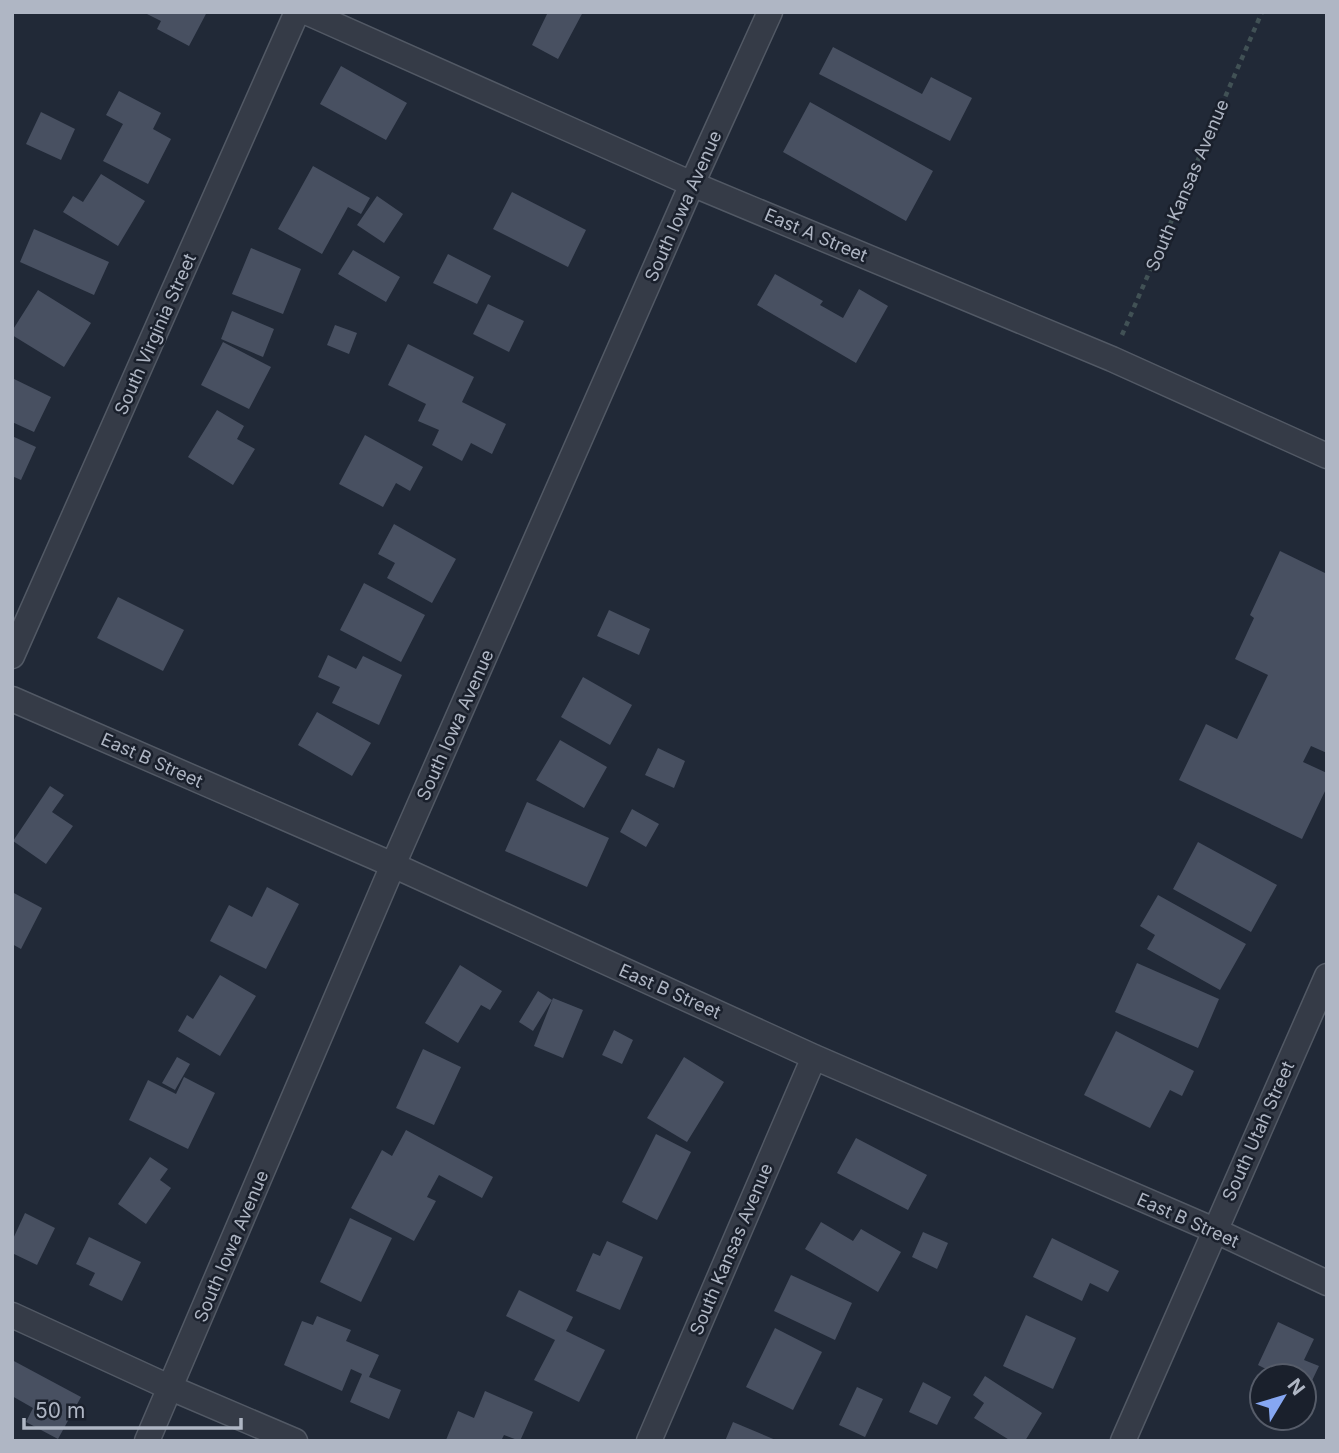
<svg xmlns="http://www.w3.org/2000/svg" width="1339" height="1453" viewBox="0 0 1339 1453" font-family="Inter,sans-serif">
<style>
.building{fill:#485061}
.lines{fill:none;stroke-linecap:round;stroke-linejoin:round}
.minor-casing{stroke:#525965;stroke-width:27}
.path{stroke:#415155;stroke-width:4.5;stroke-dasharray:5 5;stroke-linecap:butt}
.minor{stroke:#353b47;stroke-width:24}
.labels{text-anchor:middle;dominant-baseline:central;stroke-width:5;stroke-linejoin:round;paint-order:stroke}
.street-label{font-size:18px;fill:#afb6c4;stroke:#1a202c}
</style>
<rect width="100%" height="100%" fill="#212937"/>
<path class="building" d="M143 12H207L189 46 157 29 161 21Z
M548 12H583L558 59 532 45Z
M833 47 922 94 931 77 972 98 950 141 819 74Z
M341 66 407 103 386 140 320 104Z
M119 91 161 113 153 129 171 139 148 184 103 161 123 124 106 115Z
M810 102 933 171 906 221 783 152Z
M41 112 75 129 61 160 26 144Z
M313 166 370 198 361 214 348 207 322 254 278 229Z
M101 174 145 201 118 246 63 212 73 196 83 202Z
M512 192 586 230 568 267 493 229Z
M377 196 403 214 384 243 357 225Z
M34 229 109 262 94 295 20 262Z
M251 248 301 269 283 314 232 294Z
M353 250 400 277 386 302 338 274Z
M448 254 491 276 477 304 433 283Z
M775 274 823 301 820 305 843 318 859 289 888 306 856 363 757 305Z
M38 290 91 323 64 367 12 335V331Z
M488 304 524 321 509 352 473 334Z
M232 311 274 329 263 357 221 339Z
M335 325 357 333 349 354 327 345Z
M223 342 271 367 249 409 201 385Z
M408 344 474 377 462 402 506 424 492 454 471 443 462 461 432 445 439 430 418 421 426 404 388 385Z
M12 378 51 397 34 432 12 422Z
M217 410 244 426 237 439 255 449 233 485 188 457Z
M365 435 423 467 410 491 396 483 383 507 339 484Z
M12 436 36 447 21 480 12 476Z
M394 524 456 559 432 603 387 578 395 563 378 554Z
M1280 551 1327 574V753L1311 746 1303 762 1327 773V787L1302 839 1179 780 1206 724 1237 739 1268 675 1235 659 1254 618 1250 615Z
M364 583 425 615 401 662 340 630Z
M118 597 184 630 163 671 97 638Z
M609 610 650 629 639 655 597 636Z
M328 655 356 669 363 656 402 675 379 725 332 703 340 687 318 677Z
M583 677 632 705 610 745 561 717Z
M317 712 371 743 352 776 298 745Z
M560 740 607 767 584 808 536 780Z
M658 748 685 761 674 788 645 775Z
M50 786 64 795 52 812 73 826 46 864 13 841Z
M527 802 609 838 587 887 505 851Z
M632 809 659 824 646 847 620 832Z
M1198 842 1277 885 1251 932 1173 889Z
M267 887 299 904 266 969 210 941 229 905 252 917Z
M12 892 42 908 21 949 12 944Z
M1158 895 1246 944 1220 990 1147 949 1155 935 1140 926Z
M1137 963 1219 999 1198 1048 1115 1012Z
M460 965 502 991 490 1010 481 1005 458 1043 425 1023Z
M220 975 256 996 220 1056 178 1031 187 1015 193 1019Z
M538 991 552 1000 533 1031 519 1022Z
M553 998 583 1010 563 1058 534 1046Z
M614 1030 633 1040 622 1064 602 1055Z
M1116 1031 1194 1071 1182 1096 1170 1090 1150 1128 1084 1095Z
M423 1049 461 1067 434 1125 396 1108Z
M177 1057 190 1064 175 1090 162 1083Z
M684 1057 724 1082 687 1142 647 1118Z
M184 1077 215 1093 188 1149 129 1120 148 1080 176 1094Z
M406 1130 493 1177 482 1198 439 1175 427 1197 436 1201 414 1241 351 1208 382 1150 392 1156Z
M656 1134 691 1152 657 1220 622 1202Z
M856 1138 927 1175 908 1210 837 1173Z
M150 1157 168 1169 160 1180 171 1188 146 1224 118 1204Z
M25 1213 55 1228 37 1265 12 1253V1241Z
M350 1218 392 1238 361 1302 320 1282Z
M821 1222 853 1241 861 1229 901 1252 878 1292 805 1249Z
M923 1232 948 1243 937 1269 912 1257Z
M89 1237 141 1262 122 1301 89 1285 95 1273 76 1264Z
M1052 1238 1119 1271 1108 1292 1090 1283 1082 1301 1033 1277Z
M607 1241 643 1257 620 1310 576 1291 593 1253 600 1256Z
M791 1275 852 1303 835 1340 774 1311Z
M519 1290 573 1317 566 1331 605 1350 579 1402 534 1380 555 1340 506 1316Z
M1026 1315 1076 1338 1053 1389 1003 1366Z
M317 1316 351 1330 346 1341 379 1355 369 1377 401 1390 389 1419 350 1402 362 1374 351 1369 342 1391 284 1365 302 1321 313 1325Z
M1278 1322 1314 1339 1304 1360 1319 1366 1308 1389 1304 1387V1376H1280L1258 1365Z
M775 1328 822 1352 793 1410 746 1387Z
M12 1360 81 1397 58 1439 26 1422 33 1408 12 1396Z
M985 1376 1042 1413 1025 1441H1011L974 1418 984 1403 973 1395Z
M923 1382 951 1397 937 1425 909 1412Z
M857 1387 883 1399 865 1437 839 1425Z
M485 1391 533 1412 520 1441 504 1435 501 1441 446 1440 458 1411 474 1418Z
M733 1422 778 1441H725Z"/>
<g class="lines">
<g class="minor-casing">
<path id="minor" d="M306 12 692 184 1112 359 1327 456
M12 656 297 12
M12 699 393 865 814 1057 1214 1230 1327 1283
M12 1315 171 1388 295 1441
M147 1441 393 865 692 184 770 12
M649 1441 814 1057
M1123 1441 1327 976"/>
</g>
<path class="path" d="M1122 335 1262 12"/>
<use href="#minor" class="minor"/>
</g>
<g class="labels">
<g class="street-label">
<text transform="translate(1187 185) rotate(-67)">South Kansas Avenue</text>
<text transform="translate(683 206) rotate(-66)">South Iowa Avenue</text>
<text transform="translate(816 235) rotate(23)">East A Street</text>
<text transform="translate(155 334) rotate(-66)">South Virginia Street</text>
<text transform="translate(455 725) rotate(-66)">South Iowa Avenue</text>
<text transform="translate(152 760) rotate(24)">East B Street</text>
<text transform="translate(670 991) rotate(24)">East B Street</text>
<text transform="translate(1258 1131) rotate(-66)">South Utah Street</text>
<text transform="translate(1188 1220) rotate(24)">East B Street</text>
<text transform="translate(231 1246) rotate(-67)">South Iowa Avenue</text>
<text transform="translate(731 1249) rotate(-67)">South Kansas Avenue</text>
</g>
</g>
<rect width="1339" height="1453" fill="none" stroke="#afb6c4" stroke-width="28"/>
<g transform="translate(1283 1397) rotate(52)"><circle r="33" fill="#1a202c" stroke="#565c69" stroke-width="2"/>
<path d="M0-5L12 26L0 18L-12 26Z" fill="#86a7f2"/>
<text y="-10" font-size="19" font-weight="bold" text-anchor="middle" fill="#afb6c4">N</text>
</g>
<path d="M24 1418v10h217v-10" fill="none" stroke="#afb6c4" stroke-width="3.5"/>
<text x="35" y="1418" font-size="21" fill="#afb6c4" stroke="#1a202c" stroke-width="5" paint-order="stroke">50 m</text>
</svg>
